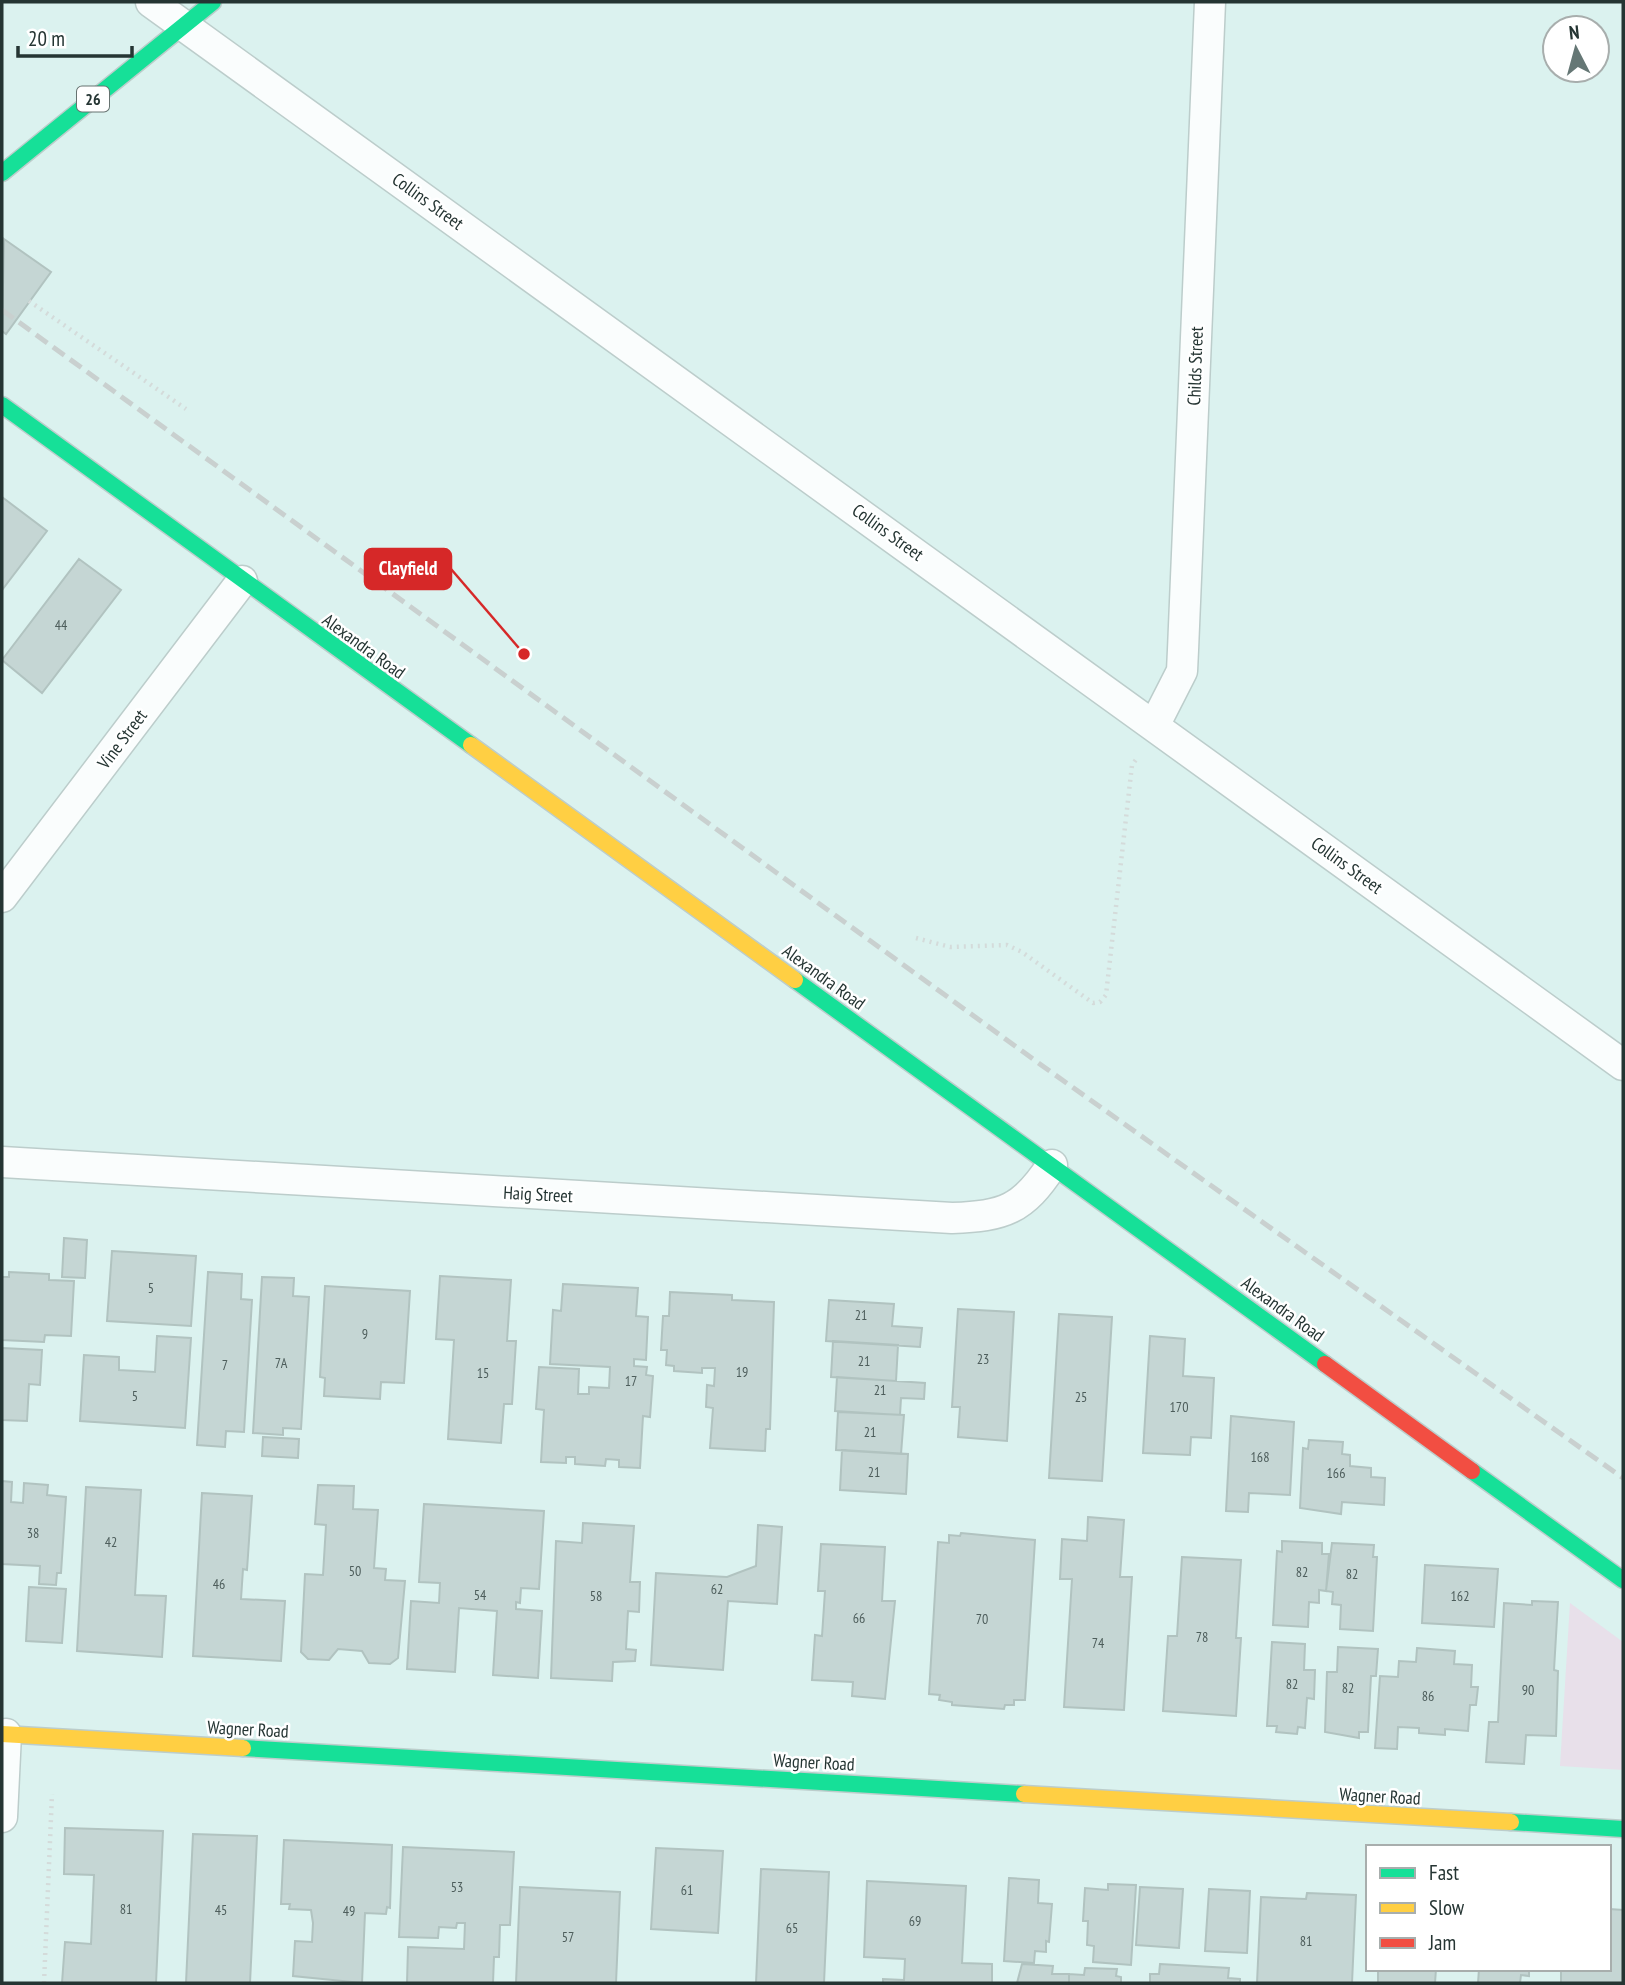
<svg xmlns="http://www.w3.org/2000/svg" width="1625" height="1985" viewBox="0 0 1625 1985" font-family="'PT Sans Narrow',sans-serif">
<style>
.green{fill:#e8e0ea}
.building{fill:#c5d6d4;stroke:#b1c3c0;stroke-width:2}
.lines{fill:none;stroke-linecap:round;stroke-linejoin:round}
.street-casing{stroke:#bccdcb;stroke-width:33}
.fast-casing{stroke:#bccdcb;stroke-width:19}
.slow-casing{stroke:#bccdcb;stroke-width:19}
.jam-casing{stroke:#bccdcb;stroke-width:19}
.path{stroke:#d4dbda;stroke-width:4.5;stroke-dasharray:2 5;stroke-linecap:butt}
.street{stroke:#fafdfd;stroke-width:30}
.fast{stroke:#16e098;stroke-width:16}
.slow{stroke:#ffcf43;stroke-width:16}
.jam{stroke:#f24e42;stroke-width:16}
.rail{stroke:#c9d0cf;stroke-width:5;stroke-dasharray:14 7;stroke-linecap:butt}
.labels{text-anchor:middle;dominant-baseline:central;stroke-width:5;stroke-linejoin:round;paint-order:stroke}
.number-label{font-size:14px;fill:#4d5d5b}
.shield{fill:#fff;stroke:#667270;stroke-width:2}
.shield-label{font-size:16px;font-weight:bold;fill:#253533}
.street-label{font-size:18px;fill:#253533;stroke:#fff}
.leader{fill:none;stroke:#d62828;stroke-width:2.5}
.callout-dot{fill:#d62828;stroke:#fff;stroke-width:2.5}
.callout{fill:#d62828;stroke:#d62828;stroke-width:2.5}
.callout-label{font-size:19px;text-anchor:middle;font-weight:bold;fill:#fff}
</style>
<rect width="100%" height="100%" fill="#dbf2ef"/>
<path class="green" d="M1570 1603 1623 1642V1770L1560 1766Z"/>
<path class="building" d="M4 239 51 272 6 334 2 331Z
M2 497 47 531 2 590Z
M79 559 121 590 42 693 2 660Z
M64 1238 87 1240 85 1278 62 1277Z
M112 1251 196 1256 191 1326 107 1321Z
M9 1272 49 1274V1280L74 1281 71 1336 45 1335 44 1342 2 1340V1277H9Z
M208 1272 242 1274 241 1299 252 1300 244 1432 226 1431 225 1447 197 1445Z
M440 1276 511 1280 507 1341H516L512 1404H504L501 1443 448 1439 454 1340 436 1339Z
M262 1277 294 1278 293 1296 309 1297 301 1429 283 1428V1435L253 1433Z
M563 1284 638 1288 636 1316 648 1317 646 1360 634 1359V1366L647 1367 646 1375 653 1376 650 1417 643 1416 640 1468 619 1467V1460L606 1459 605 1466 575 1464V1457H566V1463L541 1462 544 1410 536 1409 539 1367 579 1369 578 1394H589V1387L609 1388 610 1367 550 1364 553 1310 561 1311Z
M325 1286 410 1291 404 1383 381 1382 380 1399 324 1396 325 1378 320 1377Z
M670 1292 732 1295V1300L774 1302 770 1429H766L765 1451 710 1448 713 1408 706 1407 707 1385 714 1386 715 1368H702V1373L674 1371V1366L666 1365 667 1350H661L663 1316H669Z
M829 1300 894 1304 892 1326 922 1328 920 1347 826 1341Z
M958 1309 1014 1312 1007 1441 958 1437 960 1407H952Z
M1059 1314 1112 1317 1102 1481 1049 1478Z
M157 1336 191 1338 185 1428 80 1421 84 1355 119 1357V1370L155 1372Z
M1150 1336 1185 1339 1183 1376 1214 1378 1211 1438 1191 1437 1190 1455 1143 1453Z
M833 1341 898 1345 896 1381 831 1377Z
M2 1348 42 1350 40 1385 29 1384 27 1421 2 1420Z
M837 1377 925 1383 924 1399 901 1398 900 1415 835 1411Z
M838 1412 904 1415 901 1454 836 1450Z
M1231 1416 1294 1422 1290 1495 1249 1493 1248 1512 1226 1511Z
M263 1437 299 1439 298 1458 262 1456Z
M1309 1440 1343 1442 1342 1454 1350 1455V1466L1371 1468V1477L1385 1478 1384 1505 1342 1502 1341 1514 1300 1508 1303 1448 1308 1449Z
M842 1450 908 1454 906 1494 840 1490Z
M2 1481 12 1482 11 1502 23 1503 24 1483 48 1485 47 1495 66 1497 61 1573H57L56 1585 39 1584 40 1566 2 1564Z
M318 1485 354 1486 353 1509 378 1510 374 1568 386 1569 385 1580 405 1581 398 1658 390 1664 369 1663 362 1651 338 1649 329 1660 308 1659 301 1652 305 1574 323 1575 326 1525 315 1524Z
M86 1487 141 1490 135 1595 166 1596 162 1657 77 1651Z
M202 1493 252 1496 247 1570 243 1569 241 1599 285 1601 281 1661 193 1656Z
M424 1504 544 1511 539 1589 521 1588 520 1603 516 1602V1609L542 1611 538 1678 493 1675 497 1611 459 1608 455 1672 407 1669 411 1601 439 1603 440 1583 419 1582Z
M1088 1517 1124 1520 1120 1577H1132L1124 1710 1064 1707 1072 1579H1060L1062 1539 1087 1541Z
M583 1523 634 1526 630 1582H640L639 1612 628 1611 626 1649 636 1650 635 1661 613 1662 612 1681 551 1678 556 1541 582 1543Z
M758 1525 782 1527 777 1604 728 1601 723 1670 651 1665 656 1573 727 1577 756 1566Z
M961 1533 1035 1540 1025 1700H1014V1705H1005L1004 1709 952 1705V1702L939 1700 940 1695 929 1694 938 1542 949 1543V1535L960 1536Z
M1282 1541 1322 1543V1554H1329L1326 1591 1319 1590V1603L1309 1602 1308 1627 1273 1625 1277 1551 1282 1552Z
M1332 1543 1374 1545 1373 1557H1377L1373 1631 1340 1629 1341 1605 1332 1604 1333 1592 1326 1591Z
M821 1544 885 1547 882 1601H895L885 1699 852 1696 853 1682 812 1680 815 1635 822 1636 825 1591H818Z
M1182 1557 1241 1560 1236 1638H1241L1236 1716 1163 1711 1168 1636H1177Z
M1425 1565 1498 1569 1494 1627 1422 1623Z
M29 1587 66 1589 62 1643 26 1641Z
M1532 1601 1558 1602 1554 1670 1558 1671 1556 1736 1526 1735 1524 1764 1486 1762 1489 1722H1498L1504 1603 1532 1605Z
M1272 1642 1305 1644 1304 1670H1315L1314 1699 1307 1698 1305 1728 1298 1727 1297 1734 1276 1732 1277 1726H1267Z
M1338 1647 1378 1649 1376 1676H1371L1368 1732H1359V1738L1325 1732 1327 1672H1337Z
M1417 1648 1455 1651 1454 1664 1472 1665 1471 1687H1478L1476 1705H1470L1468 1731 1445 1729V1735L1419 1733V1728L1398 1727 1397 1749 1375 1748 1380 1676 1398 1677 1399 1661 1416 1662Z
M65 1828 163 1831 156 1983H62L65 1942 91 1944 94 1875 64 1874Z
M193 1834 257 1836 250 1983H186Z
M284 1840 392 1845 390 1908 387 1907 386 1914 365 1913 362 1983 293 1976 295 1941 312 1942 313 1923 311 1910 289 1909 290 1904H281Z
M403 1847 514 1852 510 1925H500L499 1957H494L493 1983H407L408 1947 464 1949 465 1923H457L456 1928 439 1927 438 1938 399 1937Z
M656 1848 723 1851 718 1933 651 1929Z
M761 1869 829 1872 824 1983H756Z
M1009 1878 1039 1880 1038 1903 1052 1904 1049 1942 1046 1941V1952L1035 1951 1034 1963 1004 1961Z
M867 1881 966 1886 962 1963 992 1964V1983H883V1979L904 1980 905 1959 864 1957Z
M1108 1884 1136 1885 1131 1965 1093 1962 1094 1946 1087 1945 1088 1921H1083L1085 1888 1108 1890Z
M520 1887 620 1892 616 1983H516Z
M1140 1887 1183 1889 1179 1948 1136 1945Z
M1209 1889 1250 1891 1247 1953 1205 1951Z
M1307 1893 1356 1895 1352 1983H1257L1261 1897 1306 1899Z
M1609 1909 1623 1910V1983H1561V1969H1609Z
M1022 1964 1053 1966 1052 1974H1069V1983H1017Z
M1160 1964 1229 1968 1228 1978 1240 1979V1983H1150V1974H1159Z
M1085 1968 1117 1969 1116 1976 1121 1977V1983H1069V1974L1084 1975Z
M1378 1969H1436L1435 1983H1378Z
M1479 1969H1529V1976L1521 1975 1520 1983H1478Z"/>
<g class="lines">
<g class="street-casing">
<path id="street" d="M151 2 1623 1065
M1155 724 1182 671 1183 650 1210 2
M2 897 242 581
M2 1162 952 1218C1004 1216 1023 1210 1052 1165
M2 1817 6 1734"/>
</g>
<g class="fast-casing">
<path id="fast" d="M2 173 213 2
M2 405 471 745
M795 980 1325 1364
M1472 1471 1623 1580
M243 1748 1024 1794
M1511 1822 1623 1829"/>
</g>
<g class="slow-casing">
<path id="slow" d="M471 745 795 980
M2 1734 243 1748
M1024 1794 1511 1822"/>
</g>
<g class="jam-casing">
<path id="jam" d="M1325 1364 1472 1471"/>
</g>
<path class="path" d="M29 301 186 409
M916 938 950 947 1007 945 1022 952 1093 1003 1100 1002 1106 995 1132 765 1138 757
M44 1983 52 1794"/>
<use href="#street" class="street"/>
<use href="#fast" class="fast"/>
<use href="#slow" class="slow"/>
<use href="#jam" class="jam"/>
<path class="rail" d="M2 310 1044 1067 1623 1478"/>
</g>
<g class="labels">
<g class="number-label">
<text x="61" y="625">44</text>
<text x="151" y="1288">5</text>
<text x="861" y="1315">21</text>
<text x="365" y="1334">9</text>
<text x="983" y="1359">23</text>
<text x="864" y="1361">21</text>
<text x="281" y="1363">7A</text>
<text x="225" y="1365">7</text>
<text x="742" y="1372">19</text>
<text x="483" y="1373">15</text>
<text x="631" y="1381">17</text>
<text x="880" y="1390">21</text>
<text x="135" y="1396">5</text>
<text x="1081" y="1397">25</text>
<text x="1179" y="1407">170</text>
<text x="870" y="1432">21</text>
<text x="1260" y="1457">168</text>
<text x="874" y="1472">21</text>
<text x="1336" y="1473">166</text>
<text x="33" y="1533">38</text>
<text x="111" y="1542">42</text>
<text x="355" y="1571">50</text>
<text x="1302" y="1572">82</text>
<text x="1352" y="1574">82</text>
<text x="219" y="1584">46</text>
<text x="717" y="1589">62</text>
<text x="480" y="1595">54</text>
<text x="596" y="1596">58</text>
<text x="1460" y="1596">162</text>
<text x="859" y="1618">66</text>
<text x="982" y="1619">70</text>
<text x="1202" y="1637">78</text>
<text x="1098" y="1643">74</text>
<text x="1292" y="1684">82</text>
<text x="1348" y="1688">82</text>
<text x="1528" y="1690">90</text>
<text x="1428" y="1696">86</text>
<text x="457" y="1887">53</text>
<text x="687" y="1890">61</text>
<text x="126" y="1909">81</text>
<text x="221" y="1910">45</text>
<text x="349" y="1911">49</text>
<text x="915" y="1921">69</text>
<text x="792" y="1928">65</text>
<text x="568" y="1937">57</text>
<text x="1306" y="1941">81</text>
</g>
<rect class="shield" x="77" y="86.5" width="32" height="25" rx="5"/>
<g class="shield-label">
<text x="93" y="99">26</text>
</g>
<g class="street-label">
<text transform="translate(428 201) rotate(36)">Collins Street</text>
<text transform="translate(1195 366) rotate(-88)">Childs Street</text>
<text transform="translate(888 532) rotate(36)">Collins Street</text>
<text transform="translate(364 646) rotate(36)">Alexandra Road</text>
<text transform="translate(122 739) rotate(-53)">Vine Street</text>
<text transform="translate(1347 865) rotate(36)">Collins Street</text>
<text transform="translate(824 977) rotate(36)">Alexandra Road</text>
<text transform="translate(538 1194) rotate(3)">Haig Street</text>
<text transform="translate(1283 1309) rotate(36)">Alexandra Road</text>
<text transform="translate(248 1729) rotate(3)">Wagner Road</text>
<text transform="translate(814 1762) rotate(3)">Wagner Road</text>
<text transform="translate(1380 1796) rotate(3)">Wagner Road</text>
</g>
</g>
<path class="leader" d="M524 654L451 569"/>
<circle class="callout-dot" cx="524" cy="654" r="7"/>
<rect class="callout" x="365" y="549" width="86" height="40" rx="7"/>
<g class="callout-label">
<text x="408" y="575">Clayfield</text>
</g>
<rect width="1625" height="1985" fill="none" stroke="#253533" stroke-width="7"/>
<rect x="1366" y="1845" width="245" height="126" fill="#ffffff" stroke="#a8aead" stroke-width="2"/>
<rect x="1380" y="1868" width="35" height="10" fill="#16e098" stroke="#a8aead" stroke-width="2"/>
<text x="1429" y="1880" font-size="21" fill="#253533">Fast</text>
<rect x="1380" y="1903" width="35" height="10" fill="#ffcf43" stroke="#a8aead" stroke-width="2"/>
<text x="1429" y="1915" font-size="21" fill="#253533">Slow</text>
<rect x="1380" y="1938" width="35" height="10" fill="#f24e42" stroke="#a8aead" stroke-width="2"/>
<text x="1429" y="1950" font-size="21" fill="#253533">Jam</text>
<g transform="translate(1576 49) rotate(354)"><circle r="33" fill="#ffffff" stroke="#a8aead" stroke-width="2"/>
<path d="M0-5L12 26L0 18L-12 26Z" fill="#657775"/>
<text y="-10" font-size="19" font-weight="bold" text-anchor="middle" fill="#253533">N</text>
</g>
<path d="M18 46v10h114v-10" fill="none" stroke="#253533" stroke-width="3.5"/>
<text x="28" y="46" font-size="21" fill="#253533" stroke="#ffffff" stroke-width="5" paint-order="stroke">20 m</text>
</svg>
